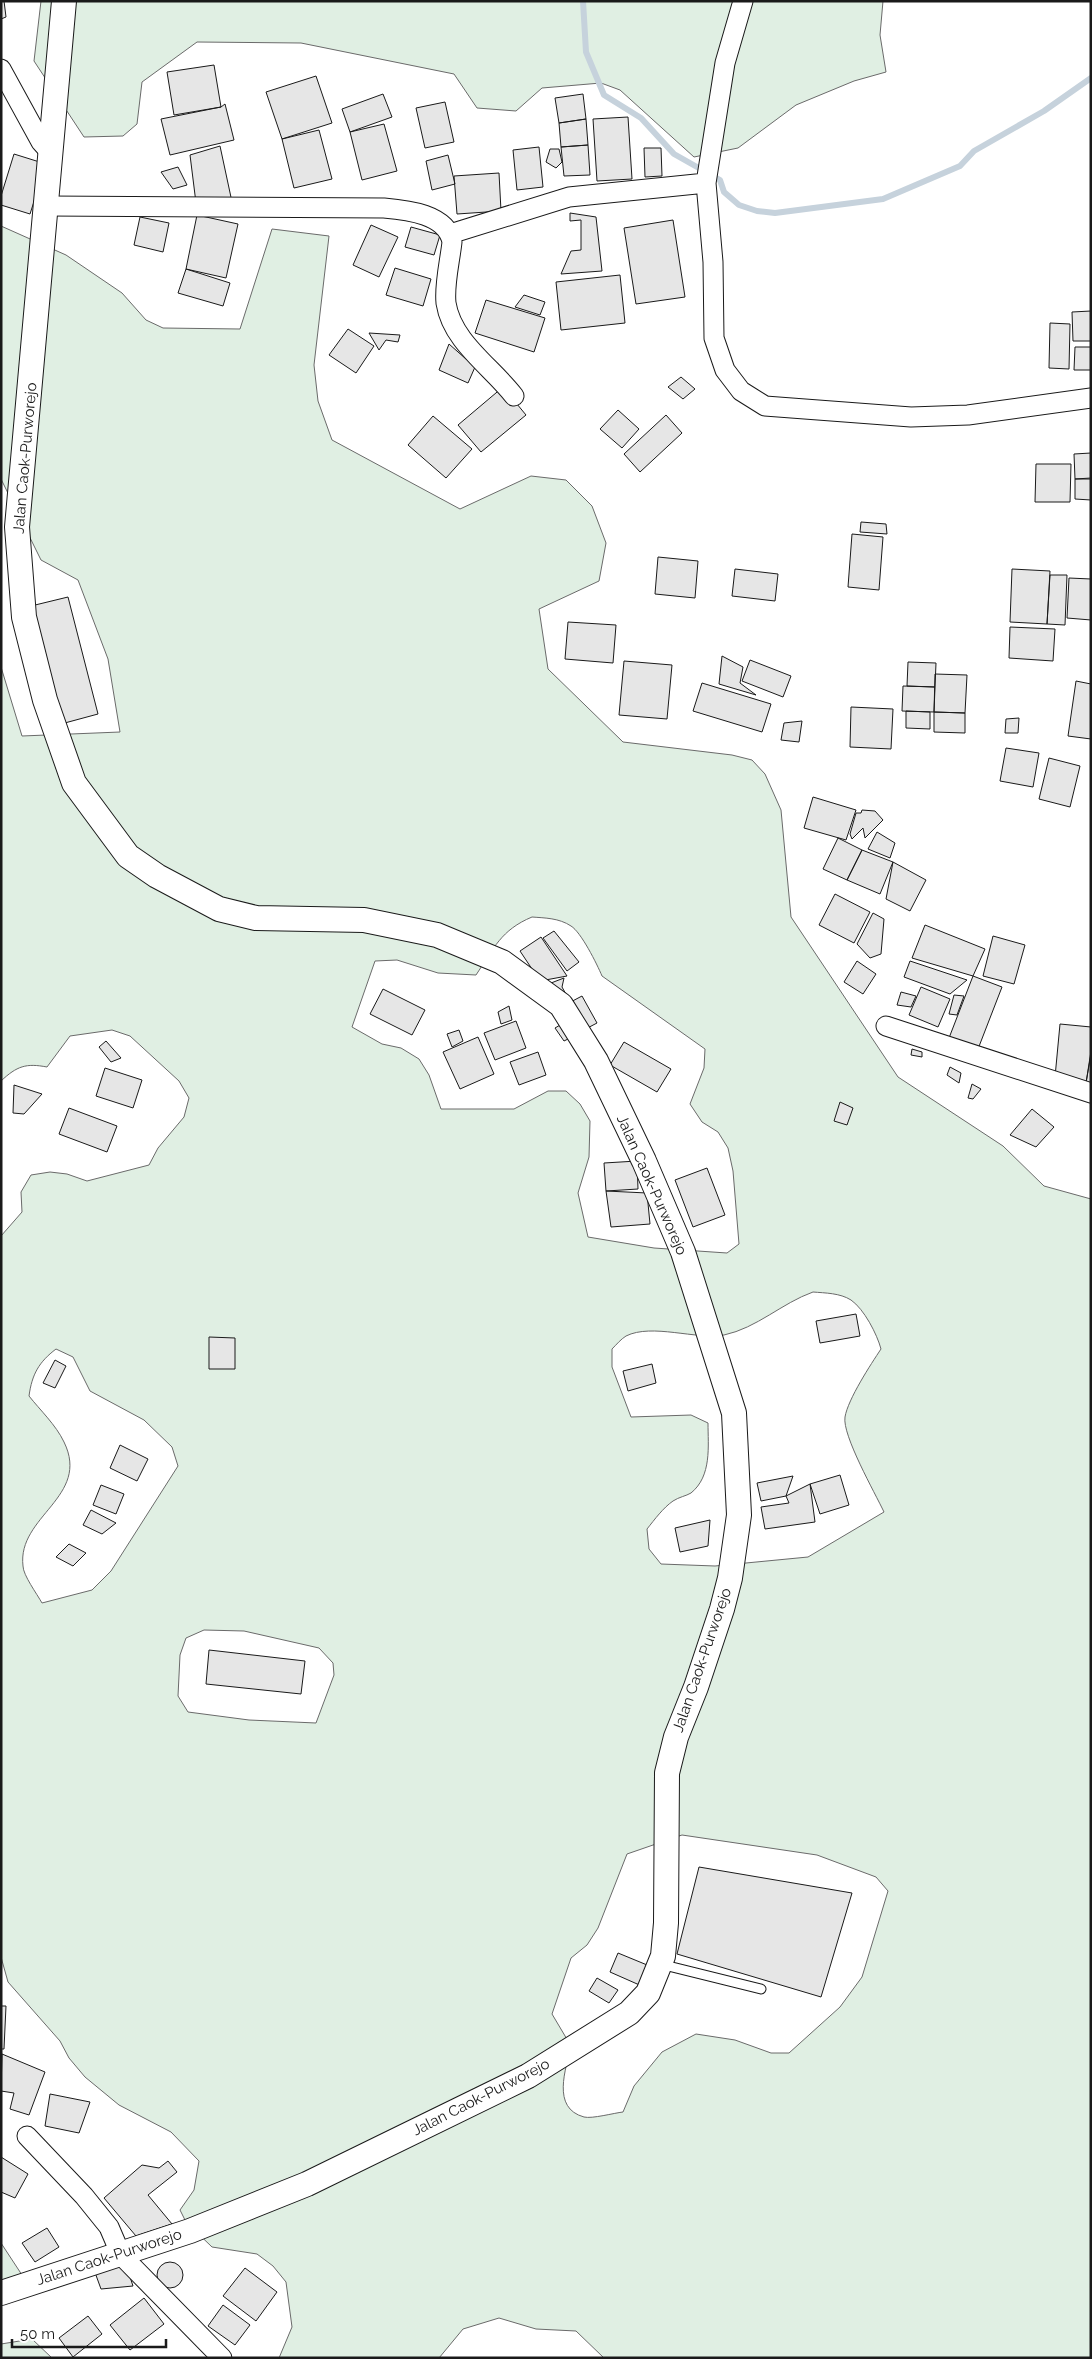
<svg xmlns="http://www.w3.org/2000/svg" width="1092" height="2359" viewBox="0 0 1092 2359" font-family="Raleway,sans-serif">
<style>
.green{fill:#e0efe3;stroke:#6a6a6a;fill-rule:evenodd}
.lines{fill:none;stroke-linecap:round;stroke-linejoin:round}
.stream{stroke:#c6d2dc;stroke-width:6}
.building{fill:#e6e6e6;stroke:#1a1a1a}
.service-casing{stroke:#1a1a1a;stroke-width:11}
.minor-casing{stroke:#1a1a1a;stroke-width:21}
.tertiary-casing{stroke:#1a1a1a;stroke-width:26}
.service{stroke:#fff;stroke-width:9}
.minor{stroke:#fff;stroke-width:19}
.tertiary{stroke:#fff;stroke-width:24}
.labels{text-anchor:middle;dominant-baseline:central;stroke-width:4;stroke-linejoin:round;paint-order:stroke}
.street-label{font-size:15px;fill:#1a1a1a;stroke:#fff}
</style>
<rect width="100%" height="100%" fill="#fff"/>
<path class="green" d="M41 1H883L880 35 886 72 854 81 796 105 738 148 694 157 620 90 601 83 542 88 516 111 477 108 454 74 301 43 197 42 142 82 137 124 123 136 84 137 34 61Z
M1 226 66 255 122 293 146 320 163 328 240 329 272 229 329 236 314 365 318 401 332 440 460 509 531 476 566 480 592 506 606 543 599 581 539 609 548 669 623 742 732 755 752 760 765 774 781 810 791 917 898 1077 1003 1146 1044 1186 1091 1199V2358H604L576 2331 536 2329 499 2318 463 2329 439 2358H279L292 2327 286 2282 273 2266 257 2254 212 2247 186 2222 180 2210 194 2190 199 2161 171 2132 119 2105 85 2077 69 2058 60 2041 8 1982 1 1957V1236L22 1212 21 1192 31 1175 50 1172 67 1174 87 1181 149 1165 158 1148 184 1117 189 1098 179 1081 130 1036 112 1030 70 1036 47 1067C26 1063 17 1066 1 1081V667L22 736 120 732 108 659 78 580 41 560 1 479ZM532 917C545 918 559 918 571 926 581 932 597 964 602 976L705 1049 704 1068 690 1104 702 1122 718 1132 728 1148 733 1171 739 1244 727 1253 654 1248 588 1237 578 1193 589 1157 590 1121 580 1104 566 1091H548L514 1109H441L429 1075 419 1059 401 1048 382 1044 352 1027 375 961 397 960 438 973 476 975C494 948 501 930 532 917ZM813 1292C825 1293 840 1293 851 1300 864 1309 877 1334 881 1349 871 1364 848 1399 845 1417 842 1435 875 1493 884 1512L808 1557 715 1566 661 1564 649 1549 647 1529C655 1519 663 1508 673 1501 679 1497 686 1496 691 1493 712 1476 708 1446 708 1423L691 1415 631 1417 612 1367V1349C616 1345 621 1339 626 1336 652 1323 696 1340 724 1335 757 1328 782 1303 813 1292ZM56 1349 73 1357 90 1391 144 1420 172 1447 178 1466 111 1571 92 1590 42 1603C37 1594 23 1575 23 1566 17 1516 91 1497 64 1442 56 1425 40 1410 29 1396 32 1374 39 1362 56 1349ZM204 1630 244 1631 319 1648 333 1663 334 1675 316 1723 249 1720 188 1712 178 1696 180 1655 186 1638ZM682 1835 817 1855 876 1877 888 1891 862 1977 840 2007 789 2053H771L735 2040 696 2034 662 2052 634 2086 623 2112C614 2113 592 2119 584 2117 551 2108 566 2069 571 2046L552 2014 571 1958 587 1945 598 1928 627 1854Z
M1 2243 22 2275 1 2283Z
M32 2339 52 2358H1V2344Z"/>
<g class="lines">
<path class="stream" d="M583 1 586 52 604 95 641 118 674 154 720 180 724 192 739 205 757 211 775 213 883 199 960 166 974 151 1044 111 1091 78"/>
</g>
<path class="building" d="M1 1H4L6 17 1 19Z
M214 65 221 107 174 115 167 72Z
M316 76 332 123 282 139 266 92Z
M383 94 392 117 350 132 342 109Z
M583 94 586 119 559 123 555 98Z
M445 102 454 142 425 148 416 108Z
M225 104 234 140 170 155 161 119 221 107Z
M628 117 632 179 597 181 593 119Z
M586 119 588 145 561 147 559 123Z
M384 124 397 171 362 180 350 132Z
M319 130 332 179 294 188 282 139Z
M588 145 590 175 564 176 561 147Z
M220 146 232 202 196 203 190 155Z
M539 147 543 187 517 190 513 150Z
M644 148H661L662 176 645 177Z
M550 149H559L562 162 556 168 546 162Z
M14 154 46 164 30 214 1 205V196Z
M448 155 455 184 432 190 426 161Z
M178 167 187 185 173 189 161 172Z
M499 173 501 211 457 214 454 176Z
M570 213 596 217 602 271 561 274 571 251 581 250V220L570 221Z
M197 215 238 224 226 278 186 269Z
M140 217 169 223 163 252 134 245Z
M673 220 685 297 636 304 624 228Z
M371 225 398 237 379 277 353 265Z
M411 227 440 235 434 255 405 247Z
M395 268 431 279 423 306 386 295Z
M186 269 230 283 223 306 178 293Z
M620 275 625 323 561 330 556 282Z
M524 295 545 302 540 315 515 307Z
M486 300 545 318 534 352 475 333Z
M1091 311V341H1073L1072 312Z
M1050 323 1070 324 1069 369 1049 368Z
M348 329 374 346 356 373 329 355Z
M369 333 400 335 398 342 386 340 379 350Z
M449 344 475 367 468 383 439 370Z
M1075 347H1091V370H1074Z
M681 377 695 389 683 399 668 387Z
M503 387 526 415 481 452 458 425Z
M618 410 639 429 622 448 600 429Z
M666 415 682 433 640 472 624 454Z
M433 416 472 449 446 478 408 445Z
M1091 453V478L1075 479 1074 454Z
M1036 464H1071L1070 502H1035Z
M1075 479H1091V500L1075 499Z
M861 522 886 524 887 534 860 532Z
M852 534 883 537 879 590 848 587Z
M658 557 698 561 695 598 655 594Z
M735 569 778 574 775 601 732 596Z
M1012 569 1050 571 1047 624 1010 622Z
M1050 575H1067L1065 625 1047 624Z
M1069 578 1091 579V620L1067 618Z
M68 597 98 714 61 724 31 606Z
M568 622 616 625 613 663 565 659Z
M1010 627 1055 629 1053 661 1009 658Z
M722 656 743 667 740 683 756 695 719 684Z
M750 660 791 676 783 697 742 681Z
M624 661 672 665 667 719 619 715Z
M908 662 936 663 935 687 907 686Z
M935 674 967 675 965 713 934 712Z
M1076 681 1091 684V739L1068 736Z
M702 683 771 704 762 732 693 711Z
M903 686 935 687 934 712 902 711Z
M851 707 893 709 891 749 850 747Z
M906 711 930 712V729L906 728Z
M934 712 965 713V733L934 732Z
M1019 718 1018 733H1005L1006 719Z
M802 721 799 742 781 740 784 723Z
M1006 748 1039 753 1033 787 1000 781Z
M1049 758 1080 766 1070 807 1039 799Z
M813 797 856 810 846 840 804 828Z
M862 810 875 811 883 820 865 838 863 828 852 839 850 834 856 813H861Z
M877 832 895 843 890 858 868 849Z
M838 838 862 850 847 880 823 869Z
M862 850 893 862 880 894 847 880Z
M893 862 926 880 910 911 886 899Z
M835 894 870 912 854 943 819 925Z
M873 913 884 919 881 954 870 958 857 944Z
M925 925 985 949 973 976 912 958Z
M554 931 579 962 567 971 543 938Z
M993 936 1025 945 1014 984 983 976Z
M541 937 567 976 540 981 520 951Z
M857 961 876 974 863 994 844 982Z
M910 961 967 980 950 994 904 977Z
M973 976 1002 987 978 1049 949 1038Z
M564 978 562 987 567 996 551 983Z
M921 987 950 999 938 1027 909 1015Z
M383 989 425 1010 412 1035 370 1014Z
M901 992 916 996 911 1007 897 1005Z
M954 995 964 996 957 1015 949 1014Z
M582 996 597 1023 578 1033 563 1006Z
M509 1006 512 1020 501 1024 498 1012Z
M516 1021 526 1048 495 1060 484 1033Z
M567 1021 574 1036 564 1041 555 1028Z
M1060 1024 1091 1027V1051L1086 1083 1055 1077Z
M459 1030 463 1041 452 1047 447 1034Z
M478 1037 494 1074 460 1089 443 1052Z
M106 1041 121 1058 111 1062 99 1047Z
M624 1042 671 1069 657 1092 610 1065Z
M912 1049 922 1052V1057L911 1055Z
M538 1052 546 1075 519 1085 510 1062Z
M1091 1054V1084L1086 1083Z
M950 1067 961 1073 959 1083 947 1075Z
M105 1068 142 1080 133 1108 96 1096Z
M972 1084 981 1089 973 1099 968 1098Z
M14 1085 42 1094 24 1114 13 1113Z
M840 1102 853 1108 847 1125 834 1121Z
M69 1108 117 1126 107 1152 59 1134Z
M1032 1109 1054 1127 1036 1147 1010 1135Z
M637 1161 638 1189 606 1191 604 1163Z
M707 1168 725 1215 693 1227 675 1180Z
M606 1191 647 1193 650 1224 611 1227Z
M856 1314 860 1336 820 1343 816 1321Z
M209 1337 235 1338V1369H209Z
M55 1360 66 1366 55 1388 43 1383Z
M652 1364 656 1383 628 1391 623 1371Z
M120 1445 148 1459 137 1481 110 1468Z
M840 1475 849 1505 820 1514 810 1484Z
M793 1476 786 1496 761 1501 757 1483Z
M810 1484 815 1522 765 1529 761 1507 789 1503 786 1496Z
M101 1485 124 1494 116 1514 93 1505Z
M91 1510 116 1523 102 1534 83 1525Z
M710 1520 708 1546 680 1552 675 1528Z
M69 1544 86 1553 73 1566 56 1557Z
M209 1650 305 1661 301 1694 206 1684Z
M699 1867 852 1893 821 1997 677 1954Z
M618 1953 652 1967 644 1987 610 1972Z
M597 1978 618 1990 609 2003 589 1991Z
M1 2006H6L4 2049H1Z
M2 2054 45 2072 29 2115 10 2109 14 2093 1 2091Z
M50 2094 90 2102 79 2133 45 2126Z
M1 2157 28 2174 15 2198 1 2192Z
M168 2161 177 2172 148 2195 172 2224 136 2236 104 2198 142 2165 159 2168Z
M47 2228 59 2247 35 2262 22 2243Z
M157 2275a13 13 0 1 1 26 0a13 13 0 1 1-26 0Z
M126 2265 133 2286 101 2289 93 2267Z
M245 2268 277 2292 256 2321 223 2296Z
M144 2298 164 2324 130 2350 110 2325Z
M223 2305 250 2325 235 2345 208 2326Z
M88 2316 102 2334 73 2357 59 2338Z"/>
<g class="lines">
<g class="service-casing">
<path id="service" d="M660 1964 761 1989"/>
</g>
<g class="minor-casing">
<path id="minor" d="M743 1 725 63 706 183 713 262 714 338 725 370 741 391 765 406 911 417 968 415 1091 398
M1 69 41 142 50 152
M47 206 384 208C407 210 447 214 452 242 450 261 444 284 446 303 452 342 492 367 514 396
M450 234 569 197 706 183
M886 1026 1091 1093
M27 2136 84 2196 109 2227 121 2255 222 2358"/>
</g>
<g class="tertiary-casing">
<path id="tertiary" d="M1 2293 190 2231 307 2184 528 2076 629 2013 648 1993 663 1956 666 1923 667 1773 676 1737 696 1687 722 1609 730 1578 739 1515 734 1413 683 1252 644 1161 596 1061 561 1005 502 962 437 935 364 920 256 918 219 909 157 876 128 856 74 783 45 700 24 617 17 527 64 1"/>
</g>
<use href="#service" class="service"/>
<use href="#minor" class="minor"/>
<use href="#tertiary" class="tertiary"/>
</g>
<g class="labels">
<g class="street-label">
<text transform="translate(25 458) rotate(-85)">Jalan Caok-Purworejo</text>
<text transform="translate(652 1185) rotate(66)">Jalan Caok-Purworejo</text>
<text transform="translate(702 1660) rotate(-71)">Jalan Caok-Purworejo</text>
<text transform="translate(481 2097) rotate(-27)">Jalan Caok-Purworejo</text>
<text transform="translate(109 2257) rotate(-18)">Jalan Caok-Purworejo</text>
</g>
</g>
<rect width="1092" height="2359" fill="none" stroke="#1a1a1a" stroke-width="5"/>
<path d="M12 2339v8h154v-8" fill="none" stroke="#1a1a1a" stroke-width="2.5"/>
<text x="20" y="2339" font-size="15" fill="#1a1a1a" stroke="#ffffff" stroke-width="4" paint-order="stroke">50 m</text>
</svg>
